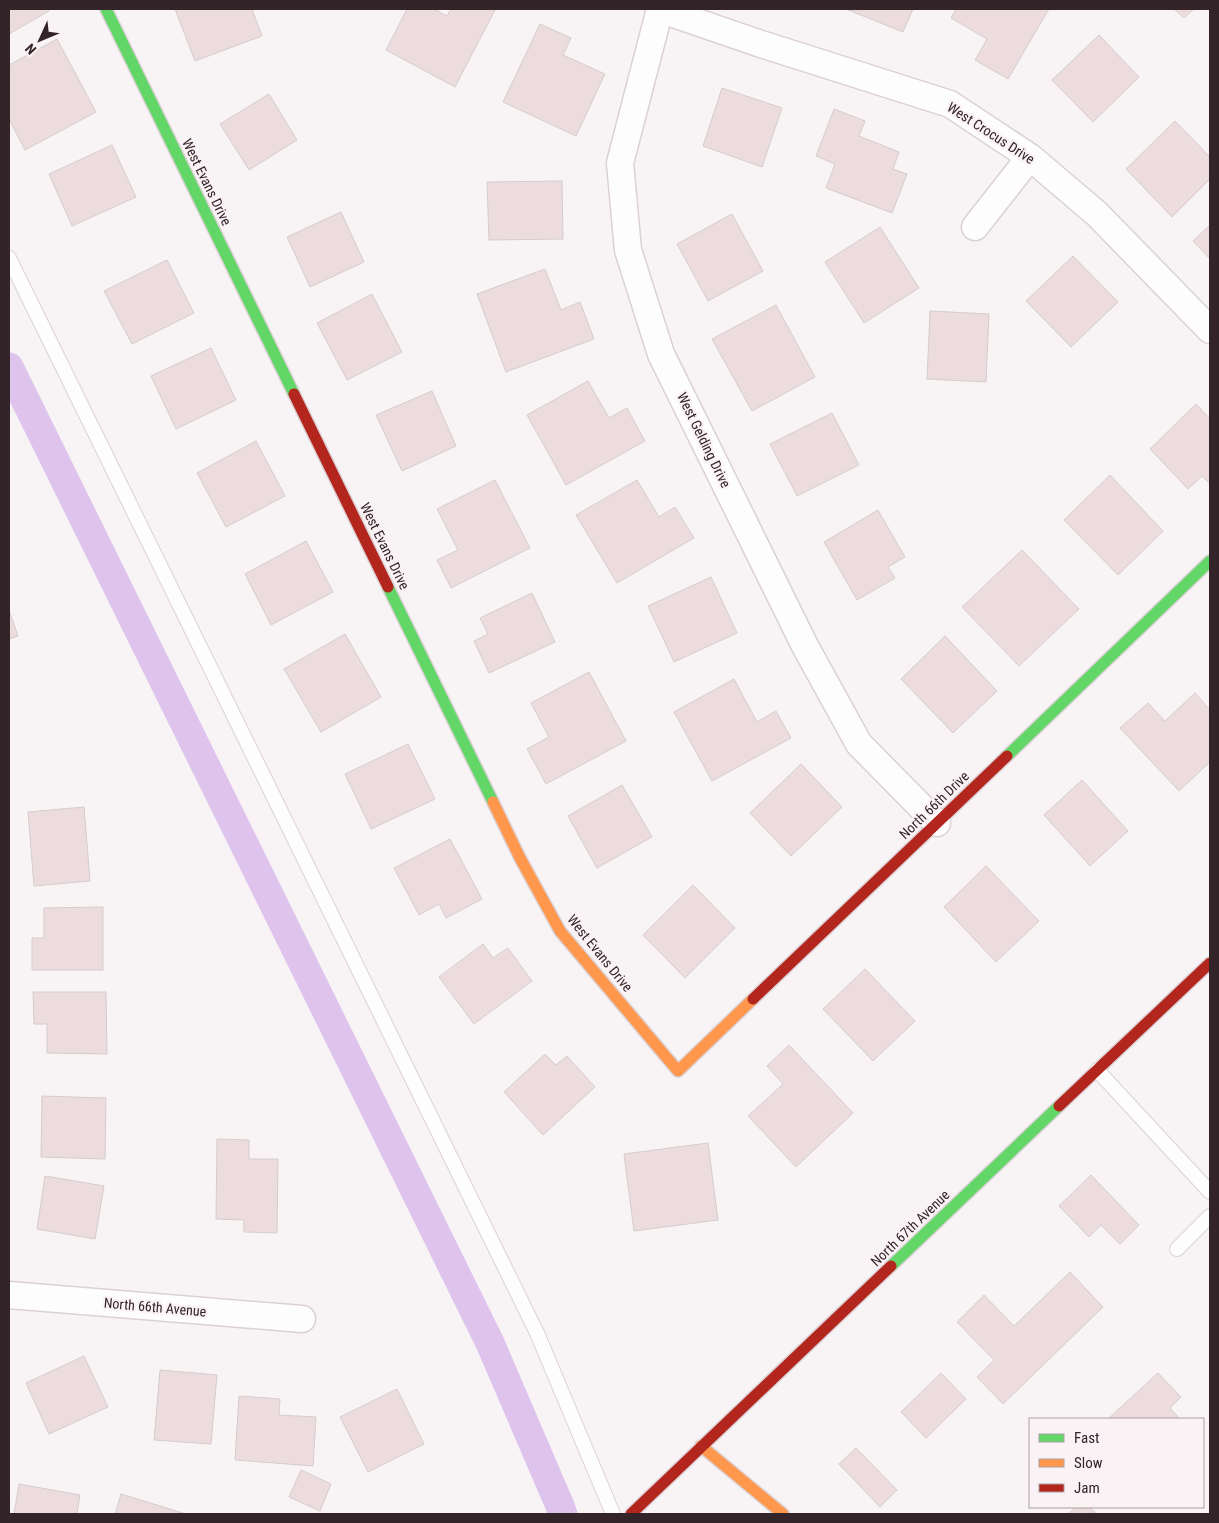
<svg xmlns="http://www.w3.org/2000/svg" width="1219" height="1523" viewBox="0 0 1219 1523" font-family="'Roboto Condensed',sans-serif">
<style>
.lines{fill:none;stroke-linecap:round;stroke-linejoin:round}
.canal{stroke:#dec4ed;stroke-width:29}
.building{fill:#ecdcdd;stroke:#d5cccd}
.lane-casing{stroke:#dbd1d4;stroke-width:16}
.street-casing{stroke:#dbd1d4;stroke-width:29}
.fast-casing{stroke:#dbd1d4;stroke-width:14}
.slow-casing{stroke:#dbd1d4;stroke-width:14}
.jam-casing{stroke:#dbd1d4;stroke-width:14}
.lane{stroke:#fefdfe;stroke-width:14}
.street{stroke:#fefdfe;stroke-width:26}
.fast{stroke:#63d668;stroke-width:11}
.slow{stroke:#ff974d;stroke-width:11}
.jam{stroke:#b3261e;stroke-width:11}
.labels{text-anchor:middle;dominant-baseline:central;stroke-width:4.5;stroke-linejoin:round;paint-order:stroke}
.street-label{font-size:14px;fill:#322429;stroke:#faf2f4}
</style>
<rect width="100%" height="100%" fill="#f8f4f5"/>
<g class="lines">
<path class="canal" d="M9 367 490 1343 560 1506 563 1514"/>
</g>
<path class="building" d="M9 9H47L49 11 9 34Z
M175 9H252L262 36 195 61Z
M407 9H434L447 16 451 9H492L495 10 455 87 386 50Z
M846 9H913L903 32Z
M956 9H1049L1008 79 975 60 987 39 951 18Z
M1174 9H1194L1184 18Z
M540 24 571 38 563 55 605 74 576 136 503 102Z
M1099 35 1139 77 1093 122 1052 80Z
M57 39 96 112 25 150 9 119V65Z
M722 88 782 108 762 167 703 146Z
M269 94 297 140 249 170 220 124Z
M834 109 865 121 859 136 899 152 893 169 907 174 892 213 826 188 835 164 816 156Z
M1175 121 1210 157V179L1172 217 1126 169Z
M112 145 136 197 72 226 49 174Z
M562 181 563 239 489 240 487 182Z
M341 212 364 262 310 287 287 237Z
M732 214 763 271 708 301 677 244Z
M1210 225V259L1193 241Z
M880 227 919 288 864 323 825 262Z
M1073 256 1118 302 1071 347 1026 301Z
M167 260 194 313 132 344 104 291Z
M545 269 561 310 580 302 594 339 506 372 477 294Z
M372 294 402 352 347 380 317 323Z
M776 305 815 377 752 411 712 339Z
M930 311 989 314 986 382 927 379Z
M211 348 236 400 176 429 151 376Z
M588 381 609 418 627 408 645 441 566 485 527 415Z
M432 391 456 446 402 471 376 415Z
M1196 404 1210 419V484L1202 476 1188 489 1150 449Z
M832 413 859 465 797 496 770 444Z
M256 441 285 496 226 527 197 473Z
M1110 475 1163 531 1118 575 1064 520Z
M495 480 530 548 451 588 437 560 458 550 437 509Z
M637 480 659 517 675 507 694 538 617 583 576 515Z
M878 510 905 557 888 567 895 578 857 600 824 542Z
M306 541 333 592 271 625 245 574Z
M1022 550 1079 609 1019 666 962 607Z
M711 577 737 633 674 662 648 606Z
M532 593 555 642 489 673 474 641 488 634 480 618Z
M9 610 18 636 9 639Z
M345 634 381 697 321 732 284 669Z
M945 636 997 691 953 733 901 679Z
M589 672 626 741 546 784 527 749 549 737 531 703Z
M734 679 757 722 776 711 791 738 712 781 674 712Z
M1195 693 1210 710V762L1179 791 1120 728 1148 703 1165 721Z
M408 744 435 799 371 829 345 774Z
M801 764 842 807 791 856 750 813Z
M1082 780 1128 831 1090 866 1044 815Z
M622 785 652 837 597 868 568 816Z
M84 807 90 881 34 886 28 812Z
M450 839 482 899 446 918 439 904 419 915 394 868Z
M986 866 1039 921 996 962 944 907Z
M693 885 735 928 685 978 643 935Z
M103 907V970H32V938H44V908Z
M483 944 493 958 508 948 532 981 474 1024 439 977Z
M865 969 915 1021 873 1061 823 1009Z
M33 992H106L107 1054 47 1053V1024H34Z
M789 1045 853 1113 796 1167 748 1116 783 1084 767 1066Z
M545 1054 556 1065 567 1056 595 1087 543 1135 504 1092Z
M42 1096 106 1098 105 1159 41 1157Z
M217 1139 249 1140V1159H278L277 1233 244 1232V1220L216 1219Z
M708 1143 718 1220 634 1231 624 1154Z
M1091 1175 1139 1225 1120 1244 1101 1225 1089 1237 1059 1206Z
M45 1176 104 1186 95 1239 37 1229Z
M1070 1272 1103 1307 1003 1404 977 1377 994 1360 957 1322 984 1295 1014 1326Z
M84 1356 108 1407 49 1434 26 1383Z
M160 1370 217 1375 211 1444 154 1440Z
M941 1373 966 1399 926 1438 901 1412Z
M1158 1373 1181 1397 1170 1408 1180 1419H1108Z
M397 1389 424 1444 368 1472 340 1417Z
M239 1396 280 1399 279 1415 316 1417 313 1466 235 1460Z
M856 1448 897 1490 880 1507 839 1464Z
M301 1470 331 1484 320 1511 289 1497Z
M19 1484 80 1495 77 1514H14Z
M121 1494 186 1514H115Z
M1076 1507H1089L1097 1514H1068Z"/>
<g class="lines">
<g class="lane-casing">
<path id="lane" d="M9 258 537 1333 613 1514
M1097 1070 1210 1192
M1177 1249 1210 1216"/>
</g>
<g class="street-casing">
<path id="street" d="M659 9 761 44 950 104 1030 157 1097 214 1210 330
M660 9 620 163 628 250 661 354 805 646 859 744 937 823
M975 227 1030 157
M9 1295 302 1319"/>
</g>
<g class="fast-casing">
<path id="fast" d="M106 9 294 394
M388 587 493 802
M1007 756 1210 561
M891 1266 1059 1106"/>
</g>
<g class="slow-casing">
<path id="slow" d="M493 802 520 858 560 931 678 1071 753 999
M701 1446 783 1514"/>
</g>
<g class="jam-casing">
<path id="jam" d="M294 394 388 587
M753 999 1007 756
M1059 1106 1210 963
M631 1514 891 1266"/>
</g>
<use href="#lane" class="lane"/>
<use href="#street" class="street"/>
<use href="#fast" class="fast"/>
<use href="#slow" class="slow"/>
<use href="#jam" class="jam"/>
</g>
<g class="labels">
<g class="street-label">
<text transform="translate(991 133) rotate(33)">West Crocus Drive</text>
<text transform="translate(207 182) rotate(64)">West Evans Drive</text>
<text transform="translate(704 440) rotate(64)">West Gelding Drive</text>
<text transform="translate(385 546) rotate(64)">West Evans Drive</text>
<text transform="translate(934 805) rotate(-44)">North 66th Drive</text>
<text transform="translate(600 953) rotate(51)">West Evans Drive</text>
<text transform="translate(910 1228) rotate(-44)">North 67th Avenue</text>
<text transform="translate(155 1307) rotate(5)">North 66th Avenue</text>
</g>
</g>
<rect width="1219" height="1523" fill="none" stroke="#322429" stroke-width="20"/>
<rect x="1029" y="1418" width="175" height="90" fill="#faf2f4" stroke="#aaa0a3"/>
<rect x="1039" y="1434" width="25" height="8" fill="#63d668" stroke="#aaa0a3"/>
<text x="1074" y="1443" font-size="15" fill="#322429">Fast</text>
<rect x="1039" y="1459" width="25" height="8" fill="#ff974d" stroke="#aaa0a3"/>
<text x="1074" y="1468" font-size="15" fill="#322429">Slow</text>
<rect x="1039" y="1484" width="25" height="8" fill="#b3261e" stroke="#aaa0a3"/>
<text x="1074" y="1493" font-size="15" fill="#322429">Jam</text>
<g transform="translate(40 40) rotate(226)" stroke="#faf2f4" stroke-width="4" paint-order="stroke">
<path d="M0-4L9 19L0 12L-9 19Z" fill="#322429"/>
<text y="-8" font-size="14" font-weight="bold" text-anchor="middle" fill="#322429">N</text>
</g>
</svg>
